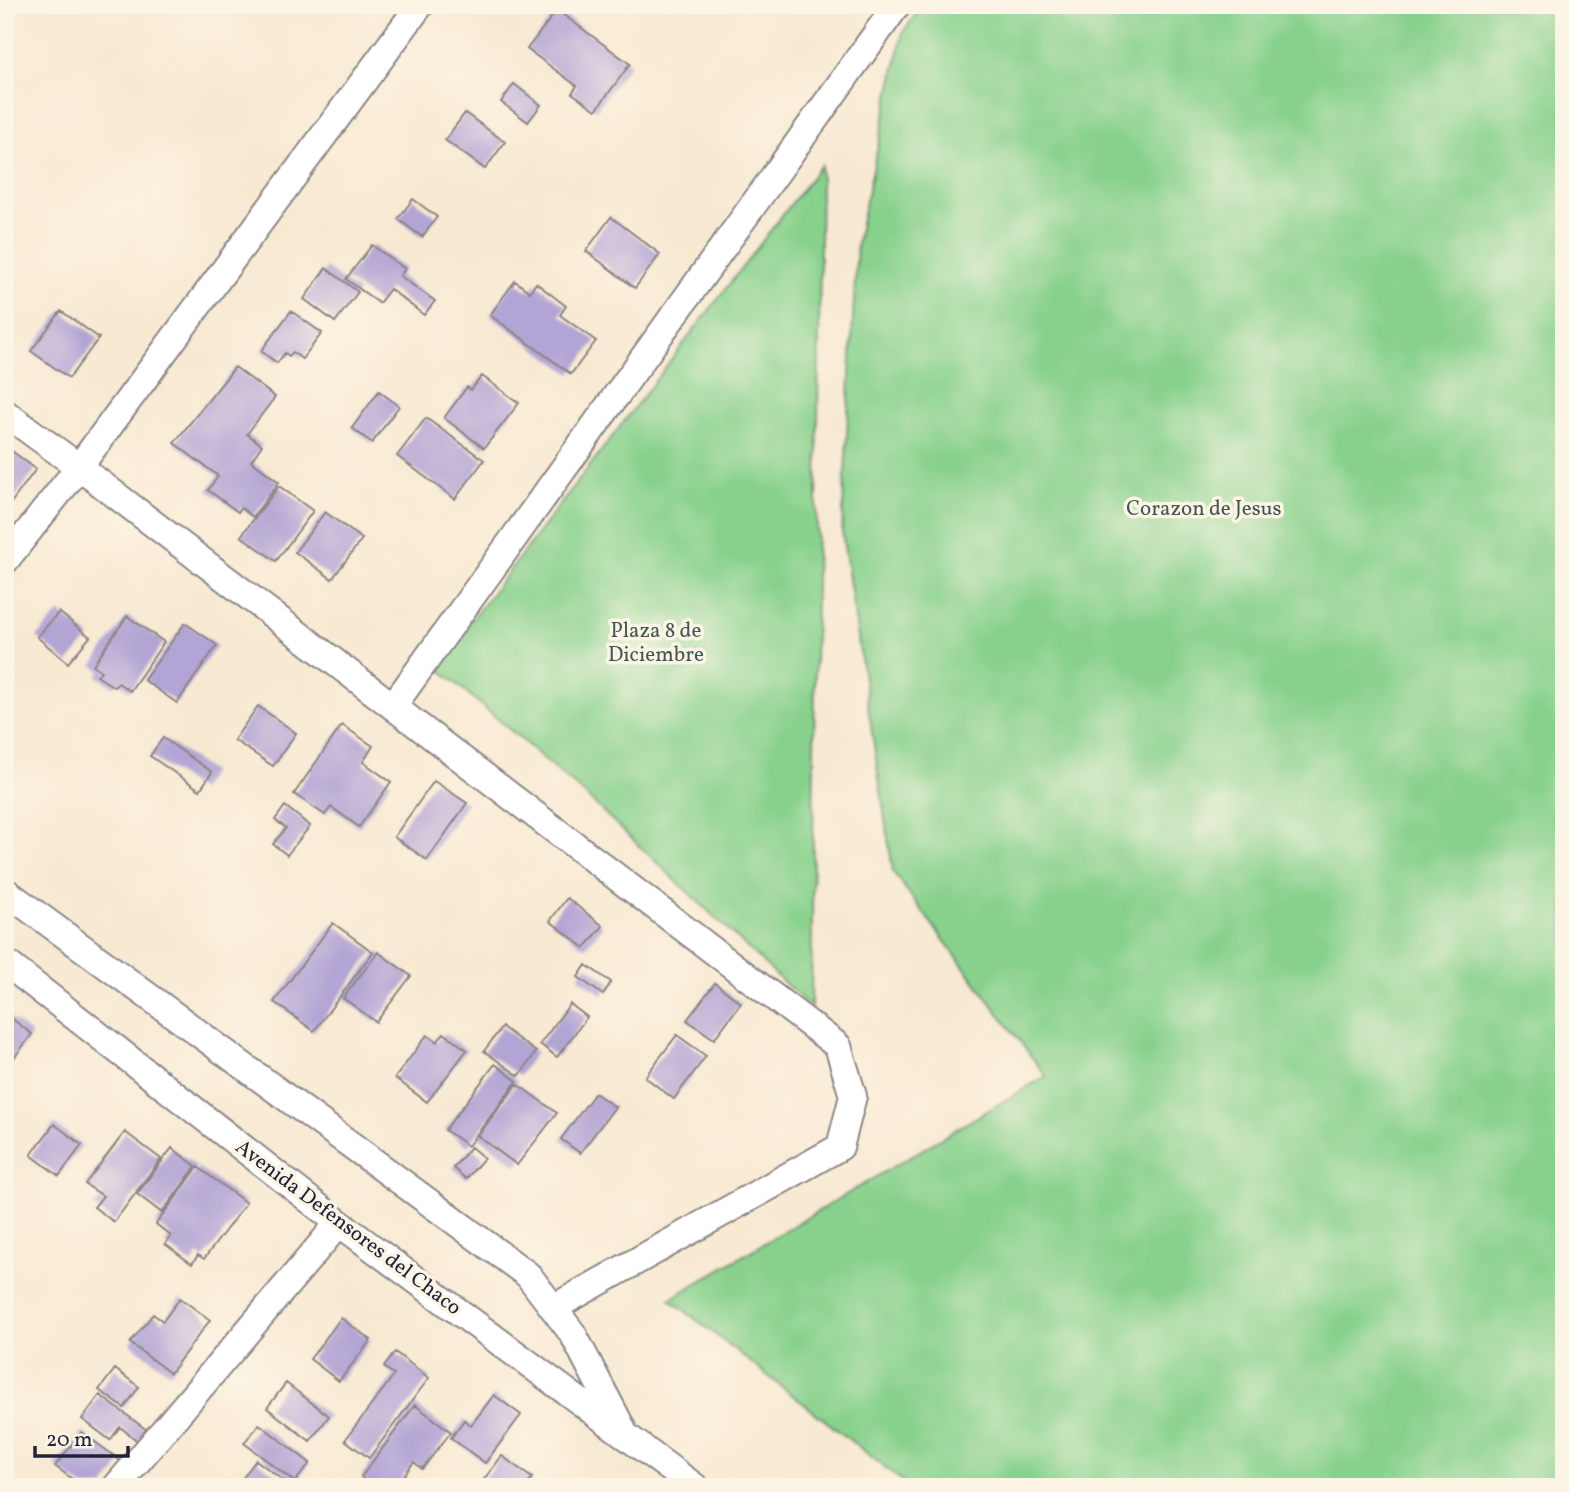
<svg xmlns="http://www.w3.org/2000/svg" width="1569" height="1492" viewBox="0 0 1569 1492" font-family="Vollkorn,serif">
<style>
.green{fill:#88d18c;stroke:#557a64;stroke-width:2}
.building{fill:#b2a4d4}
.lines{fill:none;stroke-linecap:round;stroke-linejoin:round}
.street-casing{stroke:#8d8686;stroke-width:30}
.street{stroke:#fff;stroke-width:26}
.labels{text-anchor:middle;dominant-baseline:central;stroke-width:7;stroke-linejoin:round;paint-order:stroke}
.park-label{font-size:21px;fill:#415753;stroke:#fcf5e5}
.street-label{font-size:21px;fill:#22223b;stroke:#fcf5e5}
</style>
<rect width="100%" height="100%" fill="#fcf5e5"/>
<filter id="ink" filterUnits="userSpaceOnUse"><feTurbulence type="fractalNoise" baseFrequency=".0143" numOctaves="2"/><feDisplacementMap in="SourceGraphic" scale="14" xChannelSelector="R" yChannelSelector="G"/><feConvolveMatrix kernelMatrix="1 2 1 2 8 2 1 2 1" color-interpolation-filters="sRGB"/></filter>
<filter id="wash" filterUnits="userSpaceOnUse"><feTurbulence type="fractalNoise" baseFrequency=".00686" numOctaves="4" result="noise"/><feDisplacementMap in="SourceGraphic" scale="28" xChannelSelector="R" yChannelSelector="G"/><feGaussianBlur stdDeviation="1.57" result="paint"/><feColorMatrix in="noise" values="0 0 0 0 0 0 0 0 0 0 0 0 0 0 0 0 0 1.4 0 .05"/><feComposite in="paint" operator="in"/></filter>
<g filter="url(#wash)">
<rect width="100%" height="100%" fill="#f8e9d2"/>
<path class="green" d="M923 5H1564V1487H910L670 1299 1046 1076 893 872 842 532 857 242 903 32Z
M821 165 811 1008 581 791 436 666Z"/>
<g id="blocks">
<path class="building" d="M557 10 630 64 596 110 572 93 577 86 527 49Z
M514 84 541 105 528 122 501 102Z
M465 113 505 142 485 169 445 140Z
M413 199 437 217 422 237 398 219Z
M611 217 660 254 635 288 586 251Z
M372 245 405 269 400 276 435 301 424 315 390 289 379 303 346 279Z
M326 268 358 292 335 322 304 299Z
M515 281 530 292 536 283 566 306 560 315 596 341 571 374 490 315Z
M61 311 99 338 69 378 31 351Z
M291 311 322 333 302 359 293 352 289 356 285 353 277 363 261 351Z
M235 367 275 397 247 434 262 445 251 461 279 482 253 517 241 508 238 512 208 490 218 476 174 443Z
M482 376 519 403 484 448 444 418 467 387 471 390Z
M379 391 399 406 372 443 352 428Z
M426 418 484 460 455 499 397 456Z
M5 446 36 469 5 511Z
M279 486 313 511 276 561 241 536Z
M325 512 362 539 332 579 295 552Z
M59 612 90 637 68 663 37 637Z
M127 616 164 642 130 691 118 683 114 687 97 676 101 671 93 665Z
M185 623 217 645 177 703 144 680Z
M258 706 296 733 273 766 234 740Z
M342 725 373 746 363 762 391 782 359 827 331 807 325 815 294 794Z
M163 738 212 772 200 790 150 756Z
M434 781 467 803 427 860 394 837Z
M285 806 310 826 287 855 273 844 286 828 275 820Z
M567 898 603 926 585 948 550 921Z
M333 923 373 952 314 1031 274 1002Z
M378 952 411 976 376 1022 343 998Z
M586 965 611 982 603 995 578 977Z
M715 983 741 1003 714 1039 687 1020Z
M570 1004 587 1017 557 1057 540 1044Z
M7 1015 32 1034 5 1070V1018Z
M502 1027 536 1052 519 1076 484 1051Z
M444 1033 467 1050 427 1102 395 1078 427 1035 437 1042Z
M677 1035 706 1056 674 1099 645 1077Z
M495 1064 517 1081 468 1146 445 1130Z
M517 1084 557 1113 517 1165 478 1136Z
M595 1093 615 1107 580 1153 561 1139Z
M54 1124 82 1145 59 1176 31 1155Z
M125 1132 161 1159 114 1222 94 1207 103 1196 85 1184Z
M471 1147 484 1158 466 1179 453 1168Z
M172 1148 196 1166 162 1213 137 1194Z
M198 1167 246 1203 204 1259 198 1255 192 1264 165 1244 171 1236 156 1224Z
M180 1298 210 1320 170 1373 130 1343 153 1314 163 1321Z
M341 1318 371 1340 339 1381 310 1359Z
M395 1352 429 1378 369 1458 345 1440 394 1375 384 1367Z
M115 1369 139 1387 124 1408 99 1390Z
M286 1383 329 1416 310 1441 267 1408Z
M100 1395 148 1431 139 1442 120 1427 110 1440 82 1419Z
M494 1395 521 1415 485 1463 451 1438 464 1420 471 1425Z
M415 1405 451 1432 422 1469 414 1462 395 1487H374L361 1477Z
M259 1424 310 1463 295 1482 244 1443Z
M82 1432 122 1462 104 1487H83L55 1466Z
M502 1456 532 1478 525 1487H478Z
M256 1460 292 1487H239L237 1486Z"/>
</g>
</g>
<g filter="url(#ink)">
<use href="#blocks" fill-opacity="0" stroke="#8d8686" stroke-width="2"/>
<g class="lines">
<g class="street-casing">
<path id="street" d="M5 413 79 467 838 1046 853 1096 840 1147 553 1308
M5 561 79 467 420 5
M393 706 897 5
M5 891 528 1275 573 1334 622 1428
M5 962 339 1223 695 1487
M116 1487 339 1223"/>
</g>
<use href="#street" class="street"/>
</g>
</g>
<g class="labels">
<g class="park-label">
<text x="1204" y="509">Corazon de Jesus</text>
<text x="656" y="631">Plaza 8 de<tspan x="656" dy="24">Diciembre</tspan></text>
</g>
<g class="street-label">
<text transform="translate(348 1228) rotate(37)">Avenida Defensores del Chaco</text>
</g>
</g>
<rect width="1569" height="1492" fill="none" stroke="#fcf5e5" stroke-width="28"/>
<path d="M35 1446v10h93v-10" fill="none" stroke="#22223b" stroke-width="3.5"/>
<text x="46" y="1446" font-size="21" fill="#22223b" stroke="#fcf5e5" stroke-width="5" paint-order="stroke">20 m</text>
</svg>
